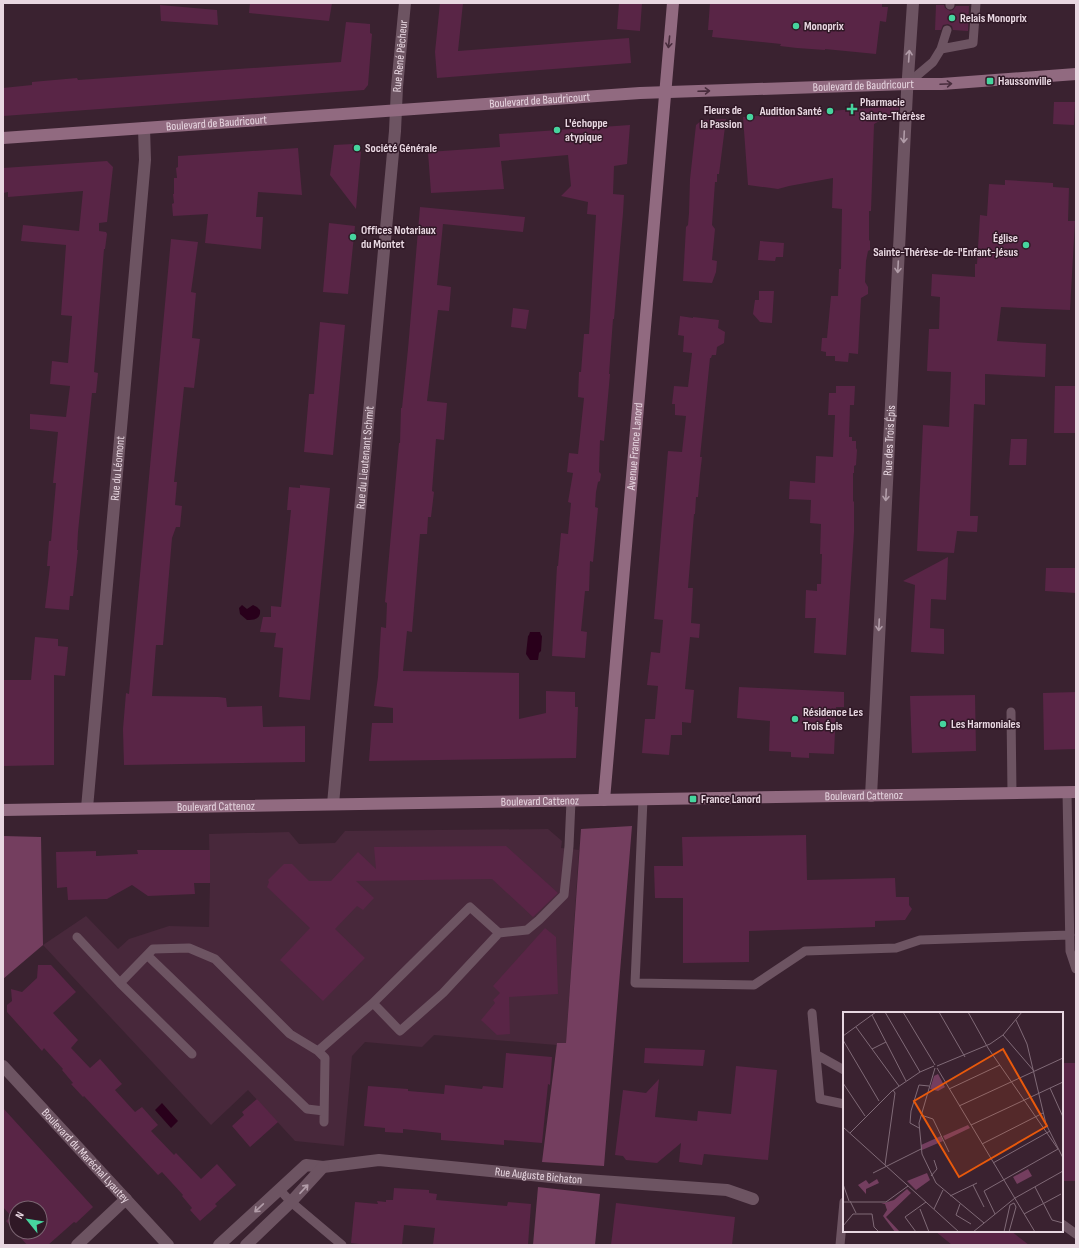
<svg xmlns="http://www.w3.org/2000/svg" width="1079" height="1248" viewBox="0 0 1079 1248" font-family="'Sofia Sans Condensed',sans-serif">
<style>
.built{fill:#48283b}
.green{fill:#743e5f}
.water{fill:#29001b}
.building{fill:#592546;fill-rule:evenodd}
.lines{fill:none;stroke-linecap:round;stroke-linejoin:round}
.lane{stroke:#6d5462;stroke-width:9}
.street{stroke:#6d5462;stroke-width:12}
.secondary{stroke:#916a80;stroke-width:12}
.oneway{stroke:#482c3c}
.oneway2{stroke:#b19ca8}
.poi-dot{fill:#46d49e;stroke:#301826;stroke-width:1.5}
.labels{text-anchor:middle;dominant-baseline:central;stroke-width:3;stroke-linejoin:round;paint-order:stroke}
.poi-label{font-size:12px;font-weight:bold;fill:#e8d7e1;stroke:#301826;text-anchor:start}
.street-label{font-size:12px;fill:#e8d7e1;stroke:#301826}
.inset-road{fill:none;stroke:#806a77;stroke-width:1}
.view{fill:#e8590c;fill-opacity:0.15;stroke:#e8590c;stroke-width:2}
.inset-edge{fill:none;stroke:#e8d7e1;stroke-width:2}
</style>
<rect width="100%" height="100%" fill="#3a2230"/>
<path class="built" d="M548 829 562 841 561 848 579 850 566 1044 557 1043V1045L434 1035 422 1047 365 1042 352 1056 344 1146 295 1141 248 1090 211 1125 43 945 86 916 118 949 129 939 169 926 209 927 210 883 209 834 289 832 299 844 335 843 345 831Z"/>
<path class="green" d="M632 826 604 1166 542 1162 557 1043H566L581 829Z
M3 836 41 837 43 945 3 979Z
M538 1187 600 1194 595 1245H533Z"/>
<path class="water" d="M242 605 247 609 253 605 257 607 260 610C261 619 254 620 247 620L240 614 239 608Z
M530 632H540L541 635 542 636 541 651 539 653 538 660H530L526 654 528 636 529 635Z
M162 1103 178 1121 171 1128 155 1110Z"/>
<path class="building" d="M250 3H332L329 21 249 13Z
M440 3H463L458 51 629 38 631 63 437 78 435 52Z
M619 3H642L640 31 617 29Z
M710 3H882V7H888L886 22 880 21 876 54 825 49V50L797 48 780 46 781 44 712 37 713 30H708Z
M160 5 217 10 218 25 161 21Z
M936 5H944L945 8 950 11 953 10 956 6H969L968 31 953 30 952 26 948 24 943 25 941 30H935Z
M346 22 370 24V33L372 34 368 85 364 90 3 116V88L32 85V82L77 78 78 80 341 62Z
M1054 102H1075L1074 125 1053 124Z
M899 106V110L874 124 871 211H869V240L870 241V250L868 251 866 261 865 282 868 287V294L861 298 858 354 849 353 848 362 835 361V356H826V352L821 351 822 338H827L831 296H838L839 269H841L842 209 832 208 833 178 789 186 778 189 748 185 743 117Z
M726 119 719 174H717V182H715L712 225 715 229 712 260 717 261 716 272 712 283 683 281 686 227 688 225 689 213 690 179 696 125 702 120Z
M630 125 627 164 614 166 613 194 624 195 623 213 614 319H613L609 374H610L604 441 600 440 599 472 601 474 600 481 598 482 596 492 595 507 598 508 593 562 590 561 589 591H585L581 631 587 632 585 658 552 656 557 566H558L561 533 568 534 571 503 568 502 573 473 567 472 569 453 578 454 584 398 578 397 579 372H581L584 334H589L596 215 587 214 588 202 561 196 571 186 568 155 501 161 504 189 431 193 428 152 500 147 499 134Z
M353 144 361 152 356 209 330 175 334 145Z
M298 148 302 195 258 192 256 217H263L261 249 205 243 208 214 173 216 172 204 174 203 173 194H174V178H177L176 168 178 167V156Z
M107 161 113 167 107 222 99 223V231L106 232 107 234 105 249H104L94 372 98 373 96 393H92L78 532 77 550H78L73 596H70L69 610 45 608 50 566H47L49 541H51L56 483H53L58 432 30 429V414L66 417 70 386 50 384 52 361 68 363 72 316 61 315 66 245 21 241 23 225 79 231 83 191 8 197V192L3 193V168Z
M1005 180 1053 183V187L1069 188 1068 221H1075L1070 310 1001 307 997 341 1046 344 1045 377 985 374V405L974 404 970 516H978L977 532 957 531 954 553 917 551 923 425 949 427 951 372 927 371 929 329H939L940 297 931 296 932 274 975 277V264H977L980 215 987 216 989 184 1005 185Z
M420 207 525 217 523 232 443 224 437 285 451 287 449 311 438 310 427 401 447 403 444 440 436 439 432 491 434 492 431 517H428L427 534H420L412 632 407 631 403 671 519 673V719L546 713V691L575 692V707H578L576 758 369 761 372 723H393V708L374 706 378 677 381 627 386 628 387 603 385 602 399 443H400L401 408H402L408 349Z
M329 223 355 226 348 294 323 292Z
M171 239 198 242 191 292 196 293 192 338 200 339 194 388 184 387 174 482H177L175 505 182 506 180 527H176L172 538 163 645H156L152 696 218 697 226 698 227 707 262 706 263 727 305 726V762L124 765 123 729 126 693 129 694Z
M760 241 784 243 783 257H776L775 261 758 260Z
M759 291H774L772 323 760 322 753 314 755 300H759Z
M513 308 529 310 526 329 511 327Z
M680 316 693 318V317L719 320 718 328 725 332 724 343 717 347 716 355H712L711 358H710L700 457H702L700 474 698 497H696L695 514H694L688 588H693L691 623 700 624 699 638 690 637 685 689 694 690 691 723 682 722V735H671L669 755 642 753 645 719H655L658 686 647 685 651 652 660 653 663 620 654 619 668 451 682 452 686 416 675 415V404H672L674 386 688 387 692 353 683 352 684 336 678 335Z
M320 322 345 325 333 455 304 452 309 394H314Z
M836 386H855L854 405H850L849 437H852V441H856V448L857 450 856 465 854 466V473H853V501L854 502V532L846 655 814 653 816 618H805L806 590 817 591V584H821L822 554H820L821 524 810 523 811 500 789 499 790 481 815 483 816 456 833 457 835 415H828L829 393H836Z
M1055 386H1076V433H1054Z
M1011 439H1027L1026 465H1009Z
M300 485 330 488 310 700 279 697 283 648 274 647 276 633 260 632 263 617H271V606L281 607 291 510H287L289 487 300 488Z
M948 557 946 600 931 599 930 628 944 629V654L911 652 915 585 903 581Z
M1046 568H1076V593L1045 591Z
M35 637 58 639V646L68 647 65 676 54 675V765L3 766V680H31Z
M739 687 844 692V707H836L834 754 809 753V758L791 757V752L769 751 770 721 737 718Z
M1076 692V749L1044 750 1043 693Z
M975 695 976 751 912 753 910 696Z
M806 835 807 880 895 878 896 897H909V905L912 909 905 920 875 921V927L749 931V962L683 963V898H655L654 866H683L682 837Z
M506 846 558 893 533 917 492 879 356 881 374 898 363 910 357 906 335 929 365 958 323 1001 280 960 310 928 267 887 269 882 268 880 284 864H292L309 881H331L358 852 376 869 374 847Z
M137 850H210V883H194L195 894 148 896 132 885 107 899 68 900 67 887 57 888 56 852 96 851V856L138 854Z
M545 928 556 937 558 994 509 997 510 1034 497 1035 481 1020 495 1003 493 1000 500 993 493 986Z
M38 965H51L76 992 53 1013 78 1040 71 1048 90 1068 100 1059 122 1084 115 1090 135 1112 142 1107 158 1125 151 1131 174 1155 176 1153 201 1179 217 1164 236 1185 215 1204 217 1206 200 1221 190 1210 192 1208 182 1196 183 1195 162 1172 158 1175 84 1096 83 1097 71 1084 73 1083 62 1070 63 1069 44 1048 42 1051 7 1012V1005L12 1001 11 989 22 992 37 978Z
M645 1048 705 1050 703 1066 644 1063Z
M506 1053 552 1057 550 1085 548 1084 542 1143 504 1140V1145L441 1140V1133L403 1129V1133L385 1132V1128L364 1126 368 1086 408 1089V1091L444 1094 445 1085 482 1089 483 1086 503 1088Z
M1062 1063H1076V1181H1062Z
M736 1066 777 1070 768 1160 704 1154 702 1165 679 1162 681 1143 657 1163 626 1160 623 1156 615 1155 623 1090 646 1093 659 1079 655 1117 697 1121 698 1111 731 1114Z
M257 1099 278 1122 250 1147 232 1126 244 1115 242 1112Z
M3 1108 93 1207 76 1223 74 1222 48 1245H27L6 1221 11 1216 3 1207ZM16 1208H40V1232H16Z
M394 1188 429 1190V1193L437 1194 436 1200 507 1206 508 1202 531 1204 528 1245H433L435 1228 404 1225 402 1245H360L359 1244 351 1243 355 1202 378 1204 377 1201 386 1202V1200H393Z
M616 1203 735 1217 732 1245H611Z
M935 1231H1011L1029 1245H952Z"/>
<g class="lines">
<path class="lane" d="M950 5V3
M941 49 973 43 976 3
M907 84 933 62 941 49 947 30
M1011 712 1012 793
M1067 792 1070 951 1076 969
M643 799 635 983 754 985 805 951 896 948 920 940 1070 935
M77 937 120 983 153 949 189 948 215 959 290 1034 318 1051
M147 955 307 1109 324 1111
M120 983 192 1054
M373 1003 470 907 499 933
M812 1013 820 1099 844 1104
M817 1055 844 1070
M324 1122 325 1058 318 1051 373 1003 400 1031 443 993 499 933 527 930 539 920 564 895 569 846 571 801
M279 1189 291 1202 342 1245
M1062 1224 1076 1234
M840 1245 844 1202"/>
<g class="street">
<path id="s1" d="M871 796 907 92 913 3"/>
<path id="s2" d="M333 804 395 131 397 87 405 3"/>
<path id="s3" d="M87 808 145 160 144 128"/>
<path id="s4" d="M3 1066 168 1245"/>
<path d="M77 1245 126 1199"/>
<path id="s5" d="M219 1245 306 1165 323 1167 379 1160 572 1179 727 1190 753 1199"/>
<path d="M246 1245 291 1202 323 1167"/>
</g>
<g class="secondary">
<path id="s6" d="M3 138 640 93 907 84H942L1076 74"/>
<path id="s7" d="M604 800 673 3"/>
<path id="s8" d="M3 810 1076 792"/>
</g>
</g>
<defs><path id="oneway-shaft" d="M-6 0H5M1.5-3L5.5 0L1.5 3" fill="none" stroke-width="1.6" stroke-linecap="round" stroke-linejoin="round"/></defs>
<g class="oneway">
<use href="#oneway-shaft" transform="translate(669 42) rotate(96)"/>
<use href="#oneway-shaft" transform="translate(946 84) rotate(-3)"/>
<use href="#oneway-shaft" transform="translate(704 91) rotate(-2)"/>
</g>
<g class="oneway2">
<use href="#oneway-shaft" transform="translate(909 56) rotate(-86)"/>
<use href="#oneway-shaft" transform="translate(904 137) rotate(93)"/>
<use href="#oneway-shaft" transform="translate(898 267) rotate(93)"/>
<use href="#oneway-shaft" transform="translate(886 495) rotate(93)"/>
<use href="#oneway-shaft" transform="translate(879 625) rotate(93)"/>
<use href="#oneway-shaft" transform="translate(304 1189) rotate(-47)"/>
<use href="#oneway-shaft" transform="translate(259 1208) rotate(137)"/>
</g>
<g class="poi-dot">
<circle cx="952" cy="18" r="4"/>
<circle cx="796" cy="26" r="4"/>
<rect x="986" y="77" width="8" height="8" rx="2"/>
<path d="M850 103h4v4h4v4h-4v4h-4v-4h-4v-4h4z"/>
<circle cx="830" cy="111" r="4"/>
<circle cx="750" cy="117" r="4"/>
<circle cx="557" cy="130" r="4"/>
<circle cx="357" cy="148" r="4"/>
<circle cx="353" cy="237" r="4"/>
<circle cx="1026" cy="245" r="4"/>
<circle cx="795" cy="719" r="4"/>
<circle cx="943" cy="724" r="4"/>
<rect x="689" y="795" width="8" height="8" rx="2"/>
</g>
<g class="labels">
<g class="poi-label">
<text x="960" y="18">Relais Monoprix</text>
<text x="804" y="26">Monoprix</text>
<text x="998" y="81">Haussonville</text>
<text x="860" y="102">Pharmacie<tspan x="860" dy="14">Sainte-Thérèse</tspan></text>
<text x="742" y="110" text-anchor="end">Fleurs de<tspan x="742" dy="14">la Passion</tspan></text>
<text x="822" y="111" text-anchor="end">Audition Santé</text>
<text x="565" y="123">L'échoppe<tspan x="565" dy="14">atypique</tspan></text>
<text x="365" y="148">Société Générale</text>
<text x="361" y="230">Offices Notariaux<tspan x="361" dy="14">du Montet</tspan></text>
<text x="1018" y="238" text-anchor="end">Église<tspan x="1018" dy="14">Sainte-Thérèse-de-l'Enfant-Jésus</tspan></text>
<text x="803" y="712">Résidence Les<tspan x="803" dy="14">Trois Épis</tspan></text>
<text x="951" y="724">Les Harmoniales</text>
<text x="701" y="799">France Lanord</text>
</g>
<g class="street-label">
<text stroke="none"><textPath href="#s2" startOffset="751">Rue René Pêcheur</textPath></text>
<text stroke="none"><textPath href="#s6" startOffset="862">Boulevard de Baudricourt</textPath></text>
<text stroke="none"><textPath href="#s6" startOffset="538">Boulevard de Baudricourt</textPath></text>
<text stroke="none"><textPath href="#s6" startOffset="214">Boulevard de Baudricourt</textPath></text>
<text stroke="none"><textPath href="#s1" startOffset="356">Rue des Trois Épis</textPath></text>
<text stroke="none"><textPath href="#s7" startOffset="355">Avenue France Lanord</textPath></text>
<text stroke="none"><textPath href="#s2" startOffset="348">Rue du Lieutenant Schmit</textPath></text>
<text stroke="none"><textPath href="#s3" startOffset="341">Rue du Léomont</textPath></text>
<text stroke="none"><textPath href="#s8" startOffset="861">Boulevard Cattenoz</textPath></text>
<text stroke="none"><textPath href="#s8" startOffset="537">Boulevard Cattenoz</textPath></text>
<text stroke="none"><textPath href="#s8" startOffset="213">Boulevard Cattenoz</textPath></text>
<text stroke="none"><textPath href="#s4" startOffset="122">Boulevard du Maréchal Lyautey</textPath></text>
<text stroke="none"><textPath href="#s5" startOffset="352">Rue Auguste Bichaton</textPath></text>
</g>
</g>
<g transform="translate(843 1012)">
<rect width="220" height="220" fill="#3a2230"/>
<path d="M95 62 102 75 95 79 87 77 91 64ZM125 113 127 116 102 128 100 124ZM98 124 100 129 79 138 78 133ZM185 157 189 164 174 172 170 165ZM84 161 87 168 73 178 64 169ZM34 167 36 171 23 177V182L15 173 23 168 26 172ZM64 177 68 181 43 205 57 220H52L40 204 44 198 42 192H38L51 188Z" fill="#743e5f"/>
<path class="inset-road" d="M42 0 77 60M60 0 92 53M96 0 122 45M125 0 145 36 215 137M29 3 63 69M173 8 184 32 203 112 220 146M13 15 56 74M160 23 191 59M0 24 33 0M0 28 36 89M29 37 43 30M94 54 147 32 160 23 179 0M92 56 76 111 79 142 93 171 141 211M94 56 192 220M0 71 22 104M207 76 220 105M106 77 157 53M116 94 220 46M78 103 90 107 106 140M128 113 220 70M0 115 116 220M76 116 67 111 68 99 76 73 86 74M7 121 49 79 77 60 91 54M139 132 200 101M150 151 207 119M42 153 52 81 50 78M30 161 78 137M88 164 94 157 91 148M0 172 6 189M130 173 141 195M192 175 209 208 220 211M107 184 134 171M7 189 13 201M0 190H43L65 174M117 192 113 203 128 212M77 197 86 220M91 197 100 178M152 202 141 179 215 137M181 202 218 182M0 214 10 202H29L31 215 36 220M73 220 62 205 83 190M130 220 172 186 220 159M161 220 167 193 171 191 173 195 166 220"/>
<path class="view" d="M160 37 204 114 116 165 71 89Z"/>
<rect width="220" height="220" class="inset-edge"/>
</g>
<rect width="1079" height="1248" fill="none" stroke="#e8d7e1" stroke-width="8"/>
<g transform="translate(28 1220) rotate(300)"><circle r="19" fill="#301826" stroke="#7a6471"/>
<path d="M0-3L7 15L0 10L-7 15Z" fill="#46d49e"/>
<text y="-6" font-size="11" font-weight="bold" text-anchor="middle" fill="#e8d7e1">N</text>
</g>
</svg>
